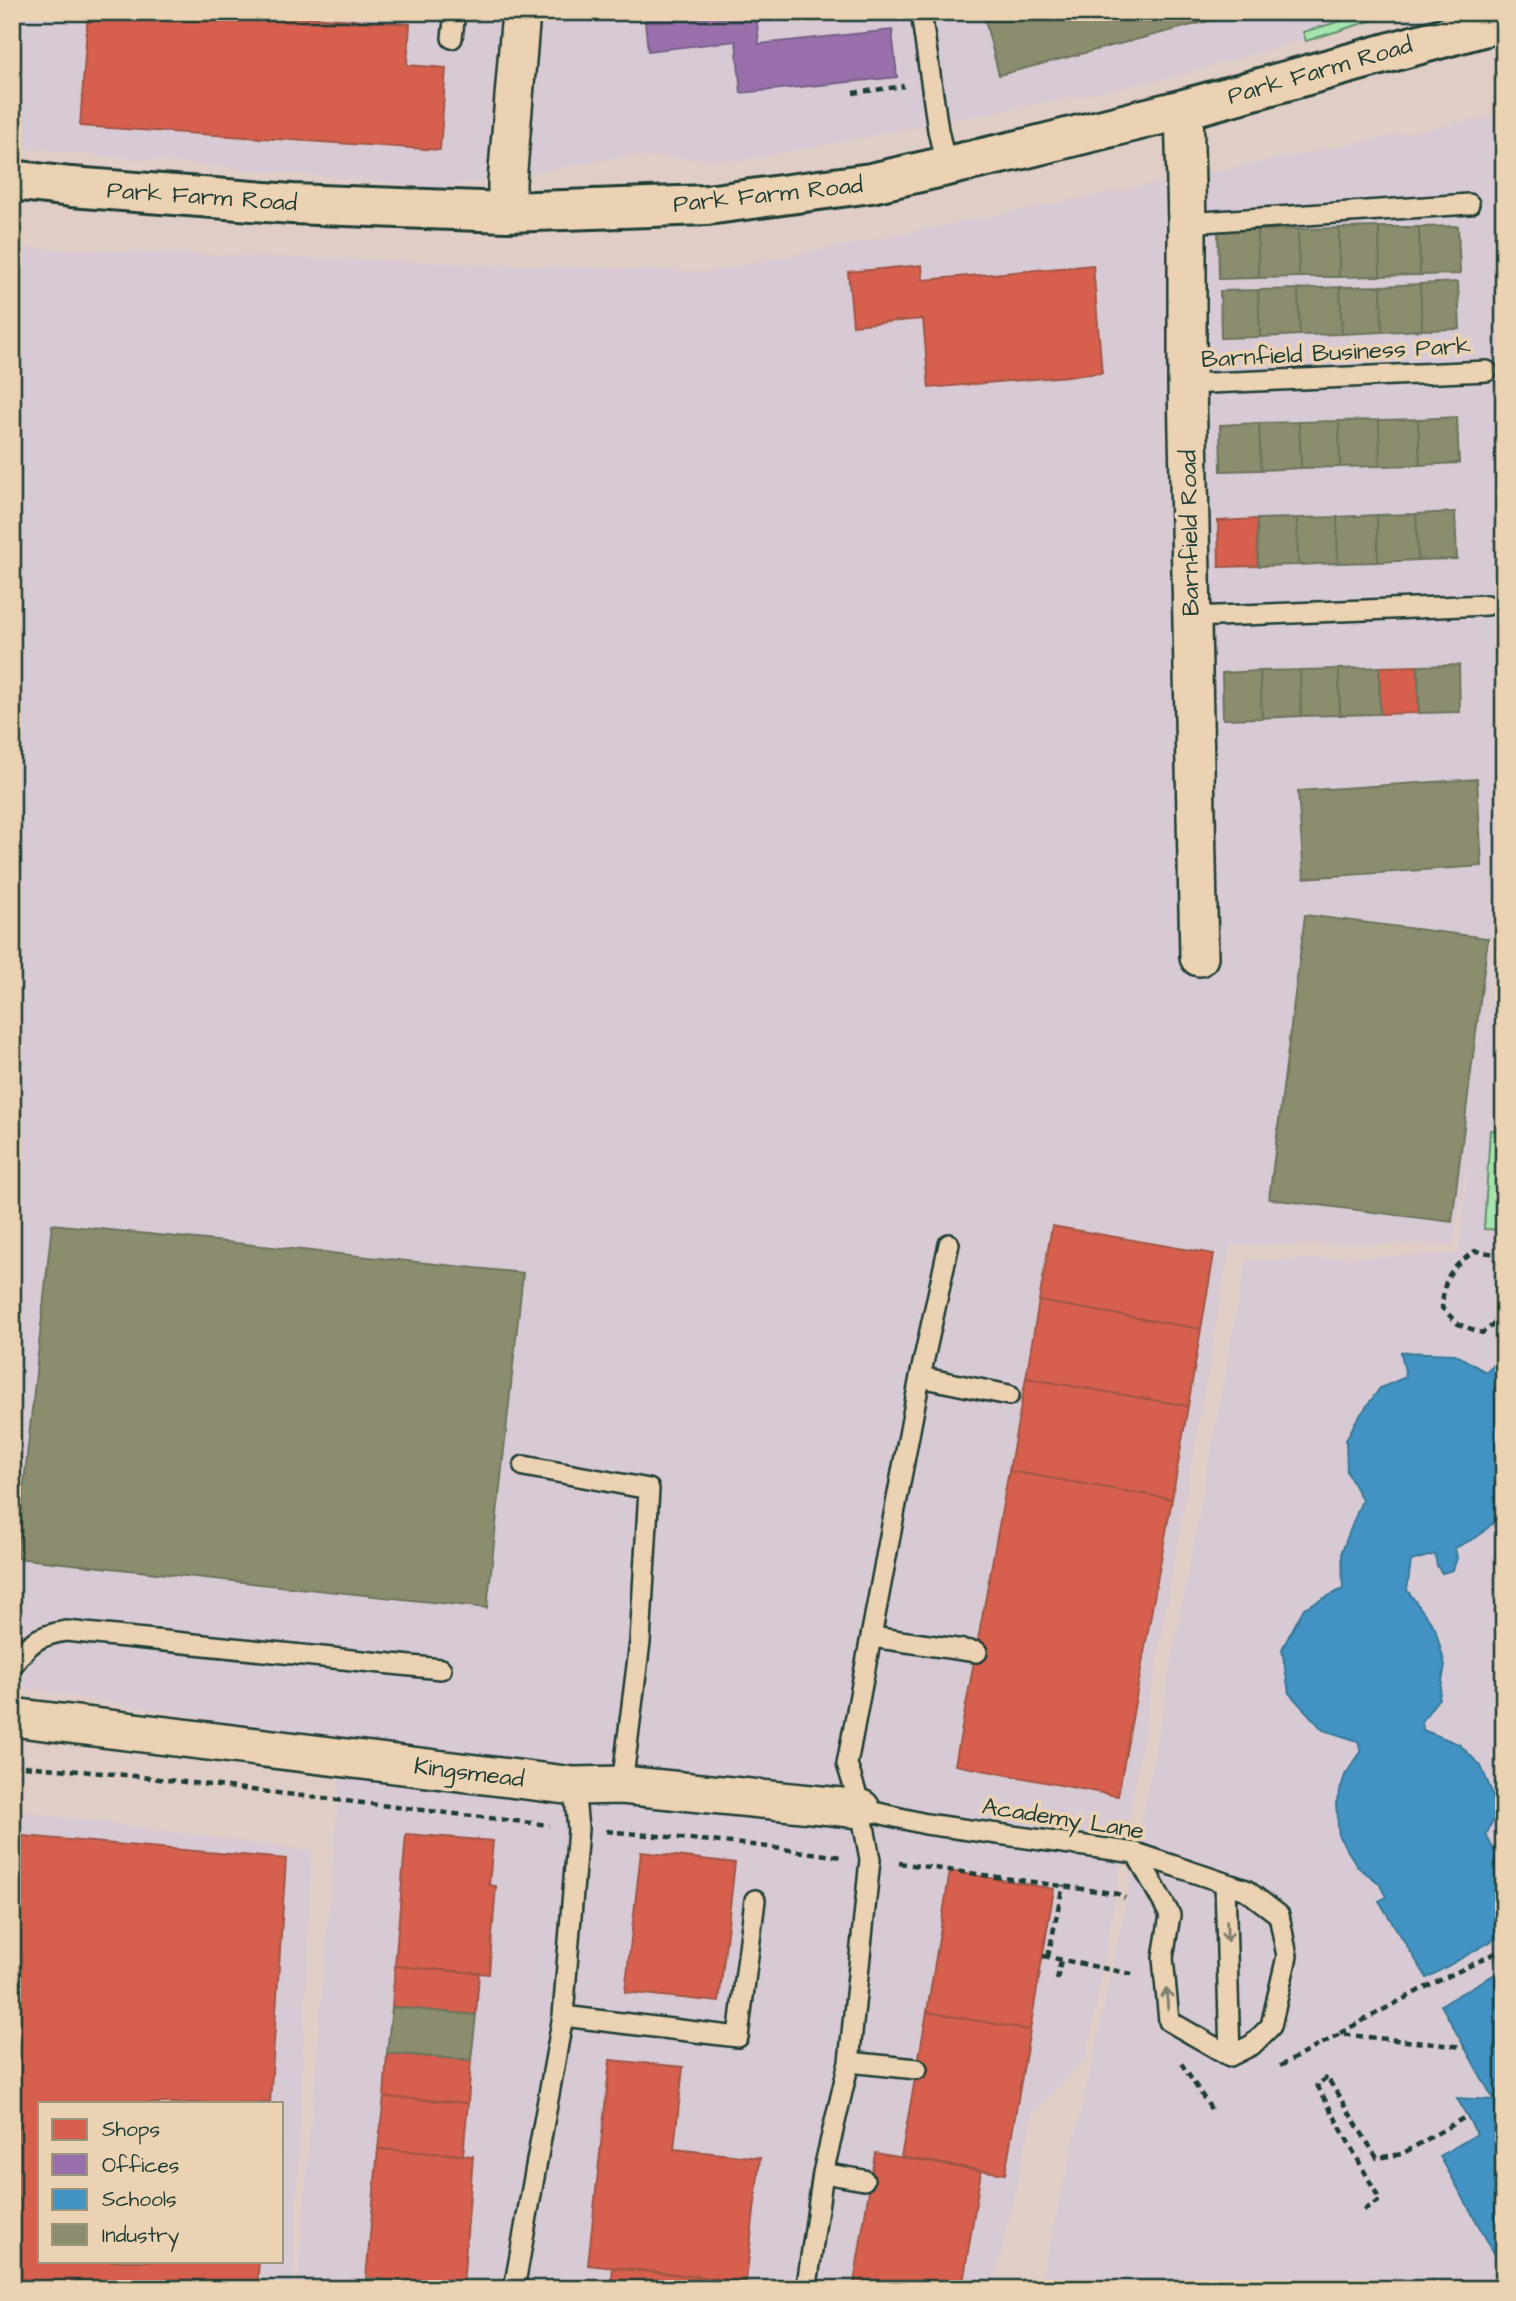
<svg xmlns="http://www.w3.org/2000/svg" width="1516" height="2301" viewBox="0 0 1516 2301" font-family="'Architects Daughter',sans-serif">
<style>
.built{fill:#d8cad4;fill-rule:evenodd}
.green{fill:#a5e4ac;stroke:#629070;stroke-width:2}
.shops{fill:#d6604d;stroke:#9f5646;stroke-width:2}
.offices{fill:#9970ab;stroke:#746187;stroke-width:2}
.schools{fill:#4393c3;stroke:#387998;stroke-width:2}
.industry{fill:#8c8c6e;stroke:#6b745d;stroke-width:2}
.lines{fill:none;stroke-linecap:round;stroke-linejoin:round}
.lane-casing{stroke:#1f3d34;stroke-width:24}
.street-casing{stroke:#1f3d34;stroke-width:42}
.secondary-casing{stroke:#1f3d34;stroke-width:44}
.path{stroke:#1f3d34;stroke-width:4.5;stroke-dasharray:7 5;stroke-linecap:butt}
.lane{stroke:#ebd2b3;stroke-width:19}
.street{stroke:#ebd2b3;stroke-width:37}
.secondary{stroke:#ebd2b3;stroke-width:38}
.oneway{stroke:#7b806d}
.labels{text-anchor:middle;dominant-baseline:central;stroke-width:7;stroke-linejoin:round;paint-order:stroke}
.street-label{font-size:24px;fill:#1f3d34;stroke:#ebd2b3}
</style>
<rect width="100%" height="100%" fill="#e0cdc6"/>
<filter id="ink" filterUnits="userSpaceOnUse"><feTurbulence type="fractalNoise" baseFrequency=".0143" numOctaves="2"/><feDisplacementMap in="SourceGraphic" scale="14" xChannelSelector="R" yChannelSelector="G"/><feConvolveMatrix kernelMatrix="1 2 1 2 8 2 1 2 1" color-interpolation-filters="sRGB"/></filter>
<g filter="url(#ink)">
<path class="built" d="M12 12H1400L1162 80 741 161 625 156 445 188 12 147Z
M1504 114V697L1496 858 1482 1056 1504 883V2289H1039L1093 2060 1136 1853 1246 1261 1458 1254 1470 1152 1453 1244 1230 1245 1087 2057 1033 2113 993 2289H297L343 1742 12 1686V250L19 248 709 272Z
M12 1810 312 1851 293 2289H12ZM40 2103H282V2261H40Z"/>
<path class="green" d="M1372 12H1399L1306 41 1303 32Z
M1490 1130 1504 1131V1230L1484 1229Z"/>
<path class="shops" d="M88 12H237L410 24 407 65 446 68 440 150 80 126Z
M922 265 923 280 1093 265 1102 373 929 388 923 319 853 325 848 272Z
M1257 519 1258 566 1219 567 1218 521Z
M1418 666 1419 713 1380 714 1379 667Z
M1052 1226 1214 1254 1201 1329 1039 1301Z
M1039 1301 1201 1329 1188 1406 1026 1378Z
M1026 1378 1188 1406 1172 1499 1009 1471Z
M1009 1471 1172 1499 1118 1796 955 1765Z
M406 1834 493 1841 489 1885 496 1886 489 1974 395 1966Z
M12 1835 286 1859 270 2103H40V2261H259L257 2289H12Z
M641 1852 735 1863 719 2002 625 1992Z
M950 1871 1054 1889 1030 2030 927 2012Z
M395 1966 479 1973 476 2015 392 2007Z
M927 2012 1030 2030 1005 2174 901 2157Z
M387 2053 471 2060 468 2103 384 2097Z
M610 2060 683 2067 674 2149 760 2158 746 2282 588 2265Z
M384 2097 468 2103 463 2155 378 2149Z
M378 2149 473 2156 463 2286 451 2287 366 2278Z
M875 2153 981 2171 962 2289H853Z
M613 2267 746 2282V2289H611Z"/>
<path class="offices" d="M644 12H756L759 44 892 30 897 77 741 93 736 41 648 51Z"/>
<path class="schools" d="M1401 1352 1455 1354 1486 1372 1497 1362 1504 1360V1386L1500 1390 1504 1398V1511L1500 1517 1477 1537 1455 1548 1457 1558 1453 1570 1442 1573 1437 1566 1435 1554 1411 1561 1407 1590 1435 1628 1445 1665 1439 1698 1422 1721 1423 1730 1459 1744 1481 1766 1493 1795 1495 1817 1486 1835 1504 1870V1934L1427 1978 1379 1901 1386 1897 1379 1883 1358 1867 1339 1837 1336 1803 1345 1775 1361 1752 1358 1741 1323 1730 1289 1693 1282 1649 1304 1608 1343 1589 1342 1551 1362 1500 1347 1472 1346 1440 1356 1421 1380 1388 1406 1377Z
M1504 1969V2271L1440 2156 1477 2134 1457 2098 1494 2100 1441 2005Z"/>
<path class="industry" d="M983 12H1243L999 75Z
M1458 226 1460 274 1420 275 1419 227Z
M1379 227 1380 276 1339 277V228Z
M1379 227H1419L1420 275 1380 276Z
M1339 228V277H1299L1298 229Z
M1298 229 1299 277 1259 278 1257 230Z
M1218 230H1257L1259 278 1219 279Z
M1458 282 1460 329 1422 330 1420 284Z
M1420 284 1422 330 1382 332 1381 286Z
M1381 286 1382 332 1342 334 1340 287Z
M1340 287 1342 334 1300 335 1298 289Z
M1298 289 1300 335 1260 337 1258 290Z
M1258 290 1260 337 1221 338 1220 291Z
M1457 417 1459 463 1420 465 1418 419Z
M1418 419 1420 465 1380 466 1379 420Z
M1379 420 1380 466 1340 467 1339 421Z
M1339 421 1340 467 1301 468 1299 422Z
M1299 422 1301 468 1261 470 1259 423Z
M1259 423 1261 470 1221 471 1220 425Z
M1455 512 1457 559 1418 560 1416 514Z
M1416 514 1418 560 1378 562 1377 515Z
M1377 515 1378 562 1338 563 1337 517Z
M1337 517 1338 563 1298 565 1297 518Z
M1297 518 1298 565 1258 566 1257 519Z
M1459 665 1460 712 1419 713 1418 666Z
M1379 667 1380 714 1340 715 1339 669Z
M1339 669 1340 715 1301 716 1300 670Z
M1300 670 1301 716 1262 718 1260 671Z
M1260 671 1262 718 1223 719 1222 673Z
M1477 779 1482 866 1304 878 1298 791Z
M1305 915 1488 938 1452 1222 1269 1199Z
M52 1224 523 1273 487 1608 16 1558Z
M392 2007 476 2015 471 2060 387 2053Z
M366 2278 451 2287 450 2289H365Z"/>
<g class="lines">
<g class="lane-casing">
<path id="lane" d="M921 12 938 130 946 166
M452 38 455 12
M1187 223 1469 204
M1187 384 1487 371
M1192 617 1487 605
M920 1377 1009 1395
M524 1466 649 1489 640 1642 622 1785
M872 1637 977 1652
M12 1666C29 1642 37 1636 66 1631L441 1669
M861 1809 926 1824 1136 1853 1225 1883 1230 2056
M1136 1853 1170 1915 1163 1958 1169 2021 1230 2056
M1225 1883 1246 1890 1279 1915 1287 1956 1271 2026 1252 2045 1230 2056
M563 2016 738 2037 755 1900
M849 2062 917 2069
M823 2173 864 2180
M808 2278 823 2173 849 2062 870 1860 861 1809 847 1764 920 1377 949 1244
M514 2289 563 2016 578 1829 574 1786"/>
</g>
<g class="street-casing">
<path id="street" d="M1184 109 1187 223V384L1199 957
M507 212V182L521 12
M12 1717 574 1786 622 1785 861 1809"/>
</g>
<g class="secondary-casing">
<path id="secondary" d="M12 180 71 187 292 204 507 212 707 205 871 183 1023 149 1184 109 1504 21"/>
</g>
<path class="path" d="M853 93 904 86
M1504 1255 1475 1251C1449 1270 1444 1275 1442 1308L1458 1324 1482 1333 1504 1317
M12 1765 125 1775 549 1825
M606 1831 753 1845 841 1857
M899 1863 1118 1894 1125 1898
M1043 1956 1137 1975
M1048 1957 1063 1885
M1057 1980 1061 1960
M1340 2033 1420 1990 1504 1949
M1181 2063 1211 2109
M1280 2066 1340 2034 1464 2047
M1363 2210 1380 2200 1317 2085 1327 2077 1377 2158 1402 2154 1467 2116"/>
<use href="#lane" class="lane"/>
<use href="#street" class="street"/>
<use href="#secondary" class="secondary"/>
</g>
<defs><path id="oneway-shaft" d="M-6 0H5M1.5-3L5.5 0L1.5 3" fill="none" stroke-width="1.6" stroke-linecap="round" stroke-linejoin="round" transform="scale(1.75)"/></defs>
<g class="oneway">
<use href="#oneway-shaft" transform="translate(1227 1931) rotate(88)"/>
<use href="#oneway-shaft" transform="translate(1167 1999) rotate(-95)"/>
</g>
</g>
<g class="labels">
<g class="street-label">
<text transform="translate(1320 71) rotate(-16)">Park Farm Road</text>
<text transform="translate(768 195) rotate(-6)">Park Farm Road</text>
<text transform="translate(202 197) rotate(4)">Park Farm Road</text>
<text transform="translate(1336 353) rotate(-3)">Barnfield Business Park</text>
<text transform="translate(1190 533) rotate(-91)">Barnfield Road</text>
<text transform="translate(469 1773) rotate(7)">Kingsmead</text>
<text transform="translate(1063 1819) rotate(9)">Academy Lane</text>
</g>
</g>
<rect width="1516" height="2301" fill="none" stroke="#ebd2b3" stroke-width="42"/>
<rect x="21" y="21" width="1474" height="2259" fill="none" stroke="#1f3d34" stroke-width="2.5" filter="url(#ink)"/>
<rect x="38" y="2102" width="245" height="161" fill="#ebd2b3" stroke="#999680" stroke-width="2"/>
<rect x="52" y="2119" width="35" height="21" fill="#d6604d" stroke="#999680" stroke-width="2"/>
<text x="102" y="2136" font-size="21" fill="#1f3d34">Shops</text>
<rect x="52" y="2154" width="35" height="21" fill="#9970ab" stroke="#999680" stroke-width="2"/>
<text x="102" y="2172" font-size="21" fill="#1f3d34">Offices</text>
<rect x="52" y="2189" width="35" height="21" fill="#4393c3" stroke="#999680" stroke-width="2"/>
<text x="102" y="2206" font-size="21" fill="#1f3d34">Schools</text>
<rect x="52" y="2224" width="35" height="21" fill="#8c8c6e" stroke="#999680" stroke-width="2"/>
<text x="102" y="2242" font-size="21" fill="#1f3d34">Industry</text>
</svg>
